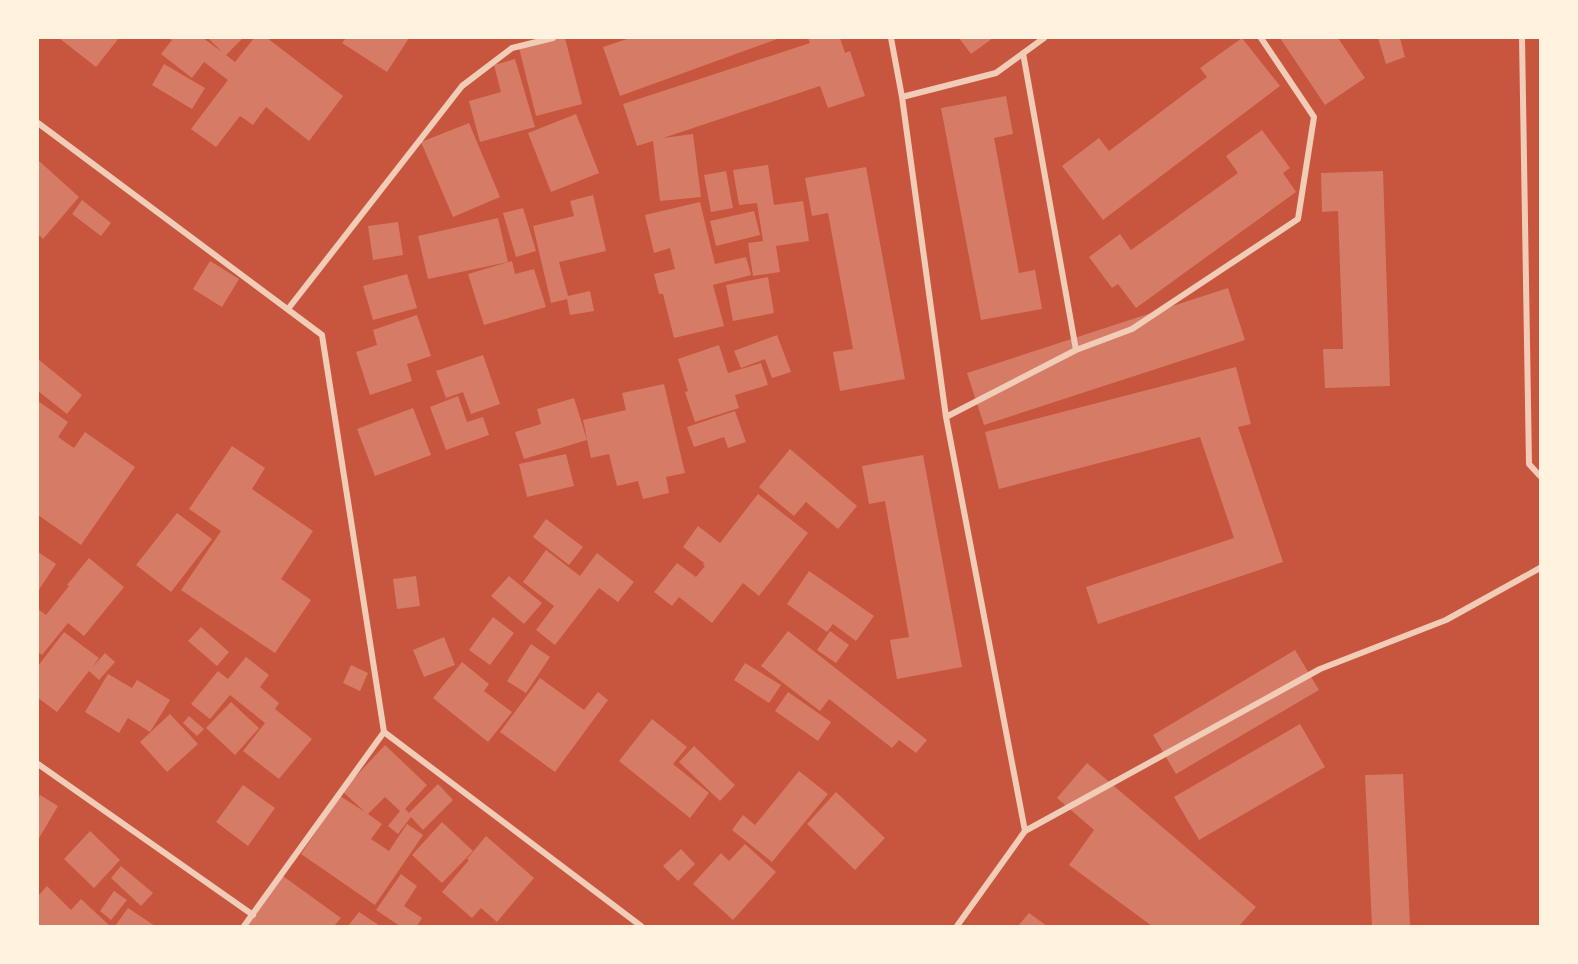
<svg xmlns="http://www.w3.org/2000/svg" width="1578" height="964" viewBox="0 0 1578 964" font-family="'DejaVu Sans',sans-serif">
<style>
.building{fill:#d67c66}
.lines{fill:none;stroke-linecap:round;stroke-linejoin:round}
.minor{stroke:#f1ccb7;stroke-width:6}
</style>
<rect width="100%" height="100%" fill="#c8553d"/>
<path class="building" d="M59 38H119L96 67Z
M169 38H203L222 52 208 38H241L242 39 226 55 235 62 254 38H267L343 96 309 141 266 107 253 125 240 116 216 147 191 129 228 80 204 62 192 78 161 54 172 40Z
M346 38H409L387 72 342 43Z
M544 38H565L582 104 536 116 518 44Z
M630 38H780L620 96 603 47Z
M808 38H840L845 53 850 51 865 96 828 108 820 86 663 138 693 134 701 197 660 201 653 141 637 146 623 104 810 43Z
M959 38H993L971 54Z
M1242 38 1280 86 1103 220 1062 166 1099 138 1109 151 1207 77 1200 68Z
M1280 38H1338L1365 78 1325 105Z
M1378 38H1400L1405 57 1386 64Z
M515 59 535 127 480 142 469 101 501 92 494 65Z
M164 64 205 88 192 109 152 85Z
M1006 96 1013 134 994 138 1019 273 1035 270 1042 309 981 320 941 108Z
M576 114 599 173 551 192 528 133Z
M469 123 500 197 453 217 421 142Z
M1262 130 1290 168 1283 173 1296 192 1136 308 1118 284 1112 288 1089 257 1120 234 1131 250 1238 173 1226 156Z
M38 160 79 197 43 239 38 234Z
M768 165 774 205 803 201 809 241 776 246 780 272 753 276 748 243 763 241 757 203 739 205 733 170Z
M866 167 905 379 840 391 833 352 853 349 828 213 812 216 805 178Z
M726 171 733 208 711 212 704 175Z
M1383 171 1390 386 1325 388 1323 349H1343L1338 211 1322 212 1321 173Z
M593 195 606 251 559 262 568 296 590 291 594 311 570 315 567 299 551 303 533 226 574 216 570 201Z
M82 200 111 223 101 236 72 214Z
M700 202 715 264 746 257 751 275 713 285 724 326 674 338 663 294H659L654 274 675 269 670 248 654 253 645 215Z
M523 208 536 251 516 257 503 213Z
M754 211 760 235 716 246 710 221Z
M498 218 508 262 428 279 418 236Z
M398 222 403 255 373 260 368 226Z
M210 261 239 279 222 307 193 289Z
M512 261 515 274 534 269 546 307 484 325 468 274Z
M407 274 417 308 373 320 363 286Z
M768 277 774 313 733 321 726 285Z
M1228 288 1245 340 984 425 967 373Z
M417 315 431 356 407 364 412 381 370 395 356 352 377 345 373 330Z
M777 335 791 372 772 378 765 359 741 368 734 351Z
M719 345 728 373 761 363 768 385 735 395 739 408 695 422 685 392 688 391 678 359Z
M483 355 500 404 471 414 463 392 446 398 436 371Z
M38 359 82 395 67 414 38 391Z
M1236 367 1251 424 1238 427 1283 562 1098 624 1086 587 1234 538 1200 437 999 489 985 432Z
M664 384 685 473 666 477 669 493 643 499 638 481 617 486 609 454 591 458 583 420 626 410 622 393Z
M458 396 467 422 483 417 489 435 446 450 430 407Z
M574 398 587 440 524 459 515 432 541 424 537 409Z
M38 401 68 422 58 437 74 448 85 432 135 467 81 545 38 515Z
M413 408 431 455 375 476 357 429Z
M735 411 746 442 728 448 724 437 694 447 687 427Z
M232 446 265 468 252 489 313 531 281 579 311 600 275 653 181 590 221 531 189 509Z
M790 449 857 506 838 529 806 502 794 516 759 487Z
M566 454 574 486 527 497 519 464Z
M923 455 962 667 897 679 890 640 909 637 885 501 869 504 862 466Z
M758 494 808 533 759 596 743 583 712 623 679 597 672 606 654 592 677 563 696 577 705 566 703 565 704 563 683 547 698 526 720 543Z
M177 513 212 539 171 592 136 565Z
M546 519 583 547 569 565 533 537Z
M546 550 580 576 597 553 634 582 618 602 599 588 555 645 536 630 554 606 523 582Z
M38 552 56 564 38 591Z
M89 558 124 587 84 636 68 623 42 655 38 652V609L46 615 69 586 67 585Z
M809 571 874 616 856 641 833 624 827 632 787 604Z
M416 576 420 606 397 609 393 579Z
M509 576 542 603 524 624 491 596Z
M493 617 514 633 490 665 469 650Z
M201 627 229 652 217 666 188 641Z
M788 631 927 740 916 753 899 740 892 748 829 699 820 711 761 666Z
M830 631 849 645 836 663 817 650Z
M64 632 99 658 92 668 105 653 115 662 99 680 89 671 57 712 38 698V666Z
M444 637 455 665 424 677 413 650Z
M531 644 550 657 526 693 507 681Z
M1295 650 1319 690 1176 774 1153 735Z
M246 657 269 675 260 687 279 703 275 709 312 739 279 779 243 751 265 723 230 695 210 719 191 704 218 671 228 679Z
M462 662 489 684 484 691 512 712 488 742 433 698Z
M745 663 781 685 769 703 734 680Z
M351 665 368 673 360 691 343 683Z
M108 674 132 688 137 680 170 700 150 732 128 718 119 733 85 712Z
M540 678 584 710 598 692 608 700 555 772 500 732Z
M788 692 831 722 818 741 775 711Z
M231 702 259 728 235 755 206 728Z
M170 714 198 744 167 772 140 742Z
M189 716 204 729 197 736 183 723Z
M652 719 687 747 673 764 709 793 690 818 619 761Z
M1300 724 1325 767 1199 840 1174 797Z
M385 745 427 785 405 809 409 813 438 784 453 800 423 830 411 817 398 834 388 826 400 811 385 797 368 814 382 824 371 839 389 851 407 824 423 835 375 905 301 854 340 796 365 812 342 791Z
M694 746 735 785 720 801 679 762Z
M1087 763 1256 907 1239 926H1152L1069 865 1094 830 1057 798Z
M799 771 828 794 772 862 732 830 743 815 755 825Z
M1403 774 1410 926H1372L1365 775Z
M243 785 275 808 248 846 216 822Z
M836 792 885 838 855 870 807 824Z
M40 795 58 806 38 840V800Z
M442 822 473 851 442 883 412 855Z
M90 831 120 860 94 888 64 859Z
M486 836 534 878 497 922 481 908 472 918 442 892 469 860 467 859Z
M745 844 776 872 733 920 693 884 721 853 729 861Z
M681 849 695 864 678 881 663 866Z
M121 866 153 893 141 906 111 878Z
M401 874 417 886 404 906 422 918 417 926H400L376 910Z
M283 876 341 918 334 926H247Z
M47 886 71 910 81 899 110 926H38V896Z
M114 891 127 900 111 920 100 911Z
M128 908 155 926H115Z
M359 912 380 926H348Z
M1029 913 1047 926H1018Z"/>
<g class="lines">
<path class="minor" d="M891 38 902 97 946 417 1025 831 957 926
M1522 38 1529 464 1540 476
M1023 53 1076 350
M902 97 996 73 1044 38
M38 123 322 335 384 732
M288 309 462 86 512 48 553 38
M946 417 1076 350 1132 329 1298 219 1314 117 1261 38
M38 764 253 915
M1025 831 1320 669 1446 620 1540 568
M244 926 384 732 641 926"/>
</g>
<rect width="1578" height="964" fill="none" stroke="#fff3e0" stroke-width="78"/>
</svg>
